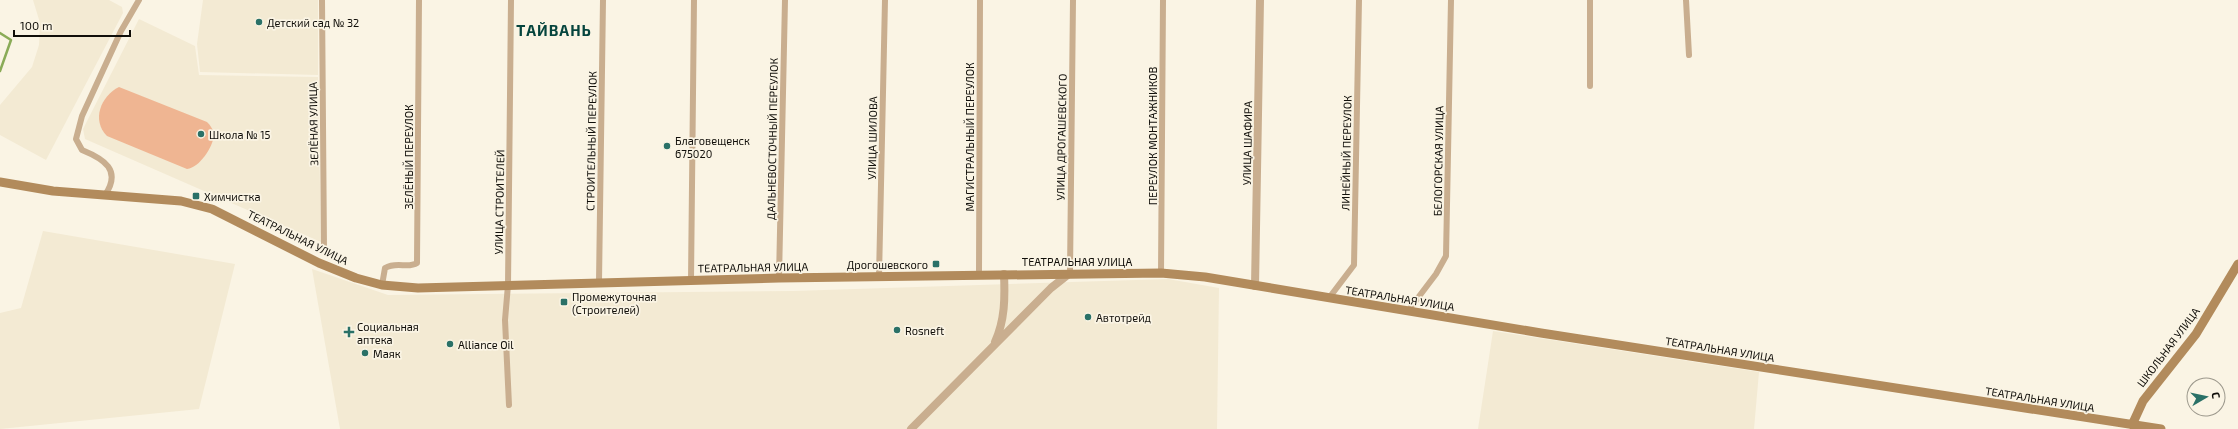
<svg xmlns="http://www.w3.org/2000/svg" width="2238" height="429" viewBox="0 0 2238 429" font-family="'Exo 2',sans-serif">
<style>
.built{fill:#f3ead3}
.pitch{fill:#efb592}
.lines{fill:none;stroke-linecap:round;stroke-linejoin:round}
.stream{stroke:#8aab57;stroke-width:2.5}
.minor{stroke:#c9ae8f;stroke-width:6}
.tertiary{stroke:#c9ae8f;stroke-width:8}
.secondary{stroke:#b28b5c;stroke-width:9}
.poi-dot{fill:#2a7167;stroke:#faf4e4;stroke-width:1.5}
.labels{text-anchor:middle;dominant-baseline:central;stroke-width:3.5;stroke-linejoin:round;paint-order:stroke}
.poi-label{font-size:11px;fill:#100e09;stroke:#faf4e4;text-anchor:start}
.street-label{font-size:11px;fill:#100e09;stroke:#faf4e4}
.district-label{font-size:15px;font-weight:bold;letter-spacing:1px;fill:#05443d;stroke:#faf4e4}
</style>
<rect width="100%" height="100%" fill="#faf4e4"/>
<path class="built" d="M33 0H109L122 7 123 13 46 160 0 135V105L32 67 39 45 40 23Z
M203 0H318V75L200 72 197 44Z
M139 19 195 46 199 75 318 77 321 242 85 139 83 129Z
M43 231 235 264 199 409 0 429V313L21 308Z
M312 269 388 295 793 291 1168 279 1219 288 1217 429H340Z
M1493 331 1759 372 1754 429H1478Z"/>
<path class="pitch" d="M119 87 207 122C210 125 214 130 214 136 212 148 200 167 187 169L107 136C91 120 101 96 119 87Z"/>
<g class="lines">
<path class="stream" d="M0 33 11 40 0 71"/>
<path class="minor" d="M322 0 324 248
M1590 0V86
M1686 0 1689 55
M105 195C122 170 104 159 82 150L76 139 82 116 121 31 139 0
M1070 273 1073 0
M1161 273 1163 0
M979 274 980 0
M879 277 885 0
M779 278 785 0
M691 280 694 0
M599 282 603 0
M382 285 385 268C397 261 408 269 417 263L419 0
M1329 298 1354 265 1359 0
M1408 311 1436 274 1446 256 1451 0
M509 405 505 320 508 285 511 0"/>
<path class="tertiary" d="M1255 286 1260 0
M995 342C1005 320 1005 298 1004 274
M911 429 1051 288 1070 273"/>
<path class="secondary" d="M0 182 53 191 181 201 212 209 319 263 356 278 382 285 418 288 779 278 1161 273 1205 277 1541 333 2161 429
M2132 425 2143 401 2196 334 2238 264"/>
</g>
<g class="poi-dot">
<circle cx="259" cy="22" r="4"/>
<circle cx="201" cy="134" r="4"/>
<circle cx="667" cy="146" r="4"/>
<rect x="192" y="192" width="8" height="8" rx="2"/>
<rect x="932" y="260" width="8" height="8" rx="2"/>
<rect x="560" y="298" width="8" height="8" rx="2"/>
<circle cx="1088" cy="317" r="4"/>
<circle cx="897" cy="330" r="4"/>
<path d="M347 326h4v4h4v4h-4v4h-4v-4h-4v-4h4z"/>
<circle cx="450" cy="344" r="4"/>
<circle cx="365" cy="353" r="4"/>
</g>
<g class="labels">
<g class="poi-label">
<text x="267" y="22">Детский сад № 32</text>
<text x="209" y="134">Школа № 15</text>
<text x="675" y="140">Благовещенск<tspan x="675" dy="13">675020</tspan></text>
<text x="204" y="196">Химчистка</text>
<text x="928" y="264" text-anchor="end">Дрогошевского</text>
<text x="572" y="296">Промежуточная<tspan x="572" dy="13">(Строителей)</tspan></text>
<text x="1096" y="317">Автотрейд</text>
<text x="357" y="326">Социальная<tspan x="357" dy="13">аптека</tspan></text>
<text x="905" y="330">Rosneft</text>
<text x="458" y="344">Alliance Oil</text>
<text x="373" y="353">Маяк</text>
</g>
<g class="street-label">
<text transform="translate(313 124) rotate(-91)">ЗЕЛЁНАЯ УЛИЦА</text>
<text transform="translate(1152 136) rotate(-90)">ПЕРЕУЛОК МОНТАЖНИКОВ</text>
<text transform="translate(969 137) rotate(-90)">МАГИСТРАЛЬНЫЙ ПЕРЕУЛОК</text>
<text transform="translate(1061 137) rotate(-89)">УЛИЦА ДРОГАШЕВСКОГО</text>
<text transform="translate(872 138) rotate(-89)">УЛИЦА ШИЛОВА</text>
<text transform="translate(772 139) rotate(-89)">ДАЛЬНЕВОСТОЧНЫЙ ПЕРЕУЛОК</text>
<text transform="translate(591 141) rotate(-89)">СТРОИТЕЛЬНЫЙ ПЕРЕУЛОК</text>
<text transform="translate(1247 143) rotate(-89)">УЛИЦА ШАФИРА</text>
<text transform="translate(1346 153) rotate(-89)">ЛИНЕЙНЫЙ ПЕРЕУЛОК</text>
<text transform="translate(408 157) rotate(-90)">ЗЕЛЁНЫЙ ПЕРЕУЛОК</text>
<text transform="translate(1438 161) rotate(-89)">БЕЛОГОРСКАЯ УЛИЦА</text>
<text transform="translate(499 202) rotate(-89)">УЛИЦА СТРОИТЕЛЕЙ</text>
<text transform="translate(298 237) rotate(26)">ТЕАТРАЛЬНАЯ УЛИЦА</text>
<text x="1077" y="261">ТЕАТРАЛЬНАЯ УЛИЦА</text>
<text transform="translate(753 267) rotate(-1)">ТЕАТРАЛЬНАЯ УЛИЦА</text>
<text transform="translate(1400 298) rotate(9)">ТЕАТРАЛЬНАЯ УЛИЦА</text>
<text transform="translate(2168 347) rotate(-53)">ШКОЛЬНАЯ УЛИЦА</text>
<text transform="translate(1720 349) rotate(9)">ТЕАТРАЛЬНАЯ УЛИЦА</text>
<text transform="translate(2040 399) rotate(9)">ТЕАТРАЛЬНАЯ УЛИЦА</text>
</g>
<g class="district-label">
<text x="554" y="30">ТАЙВАНЬ</text>
</g>
</g>
<g transform="translate(2206 397) rotate(81)"><circle r="19" fill="#faf4e4" stroke="#9c988c"/>
<path d="M0-3L7 15L0 10L-7 15Z" fill="#2a7167"/>
<text y="-6" font-size="11" font-weight="bold" text-anchor="middle" fill="#100e09">С</text>
</g>
<path d="M14 30v6h116v-6" fill="none" stroke="#100e09" stroke-width="2"/>
<text x="20" y="30" font-size="12" fill="#100e09" stroke="#faf4e4" stroke-width="3" paint-order="stroke">100 m</text>
</svg>
